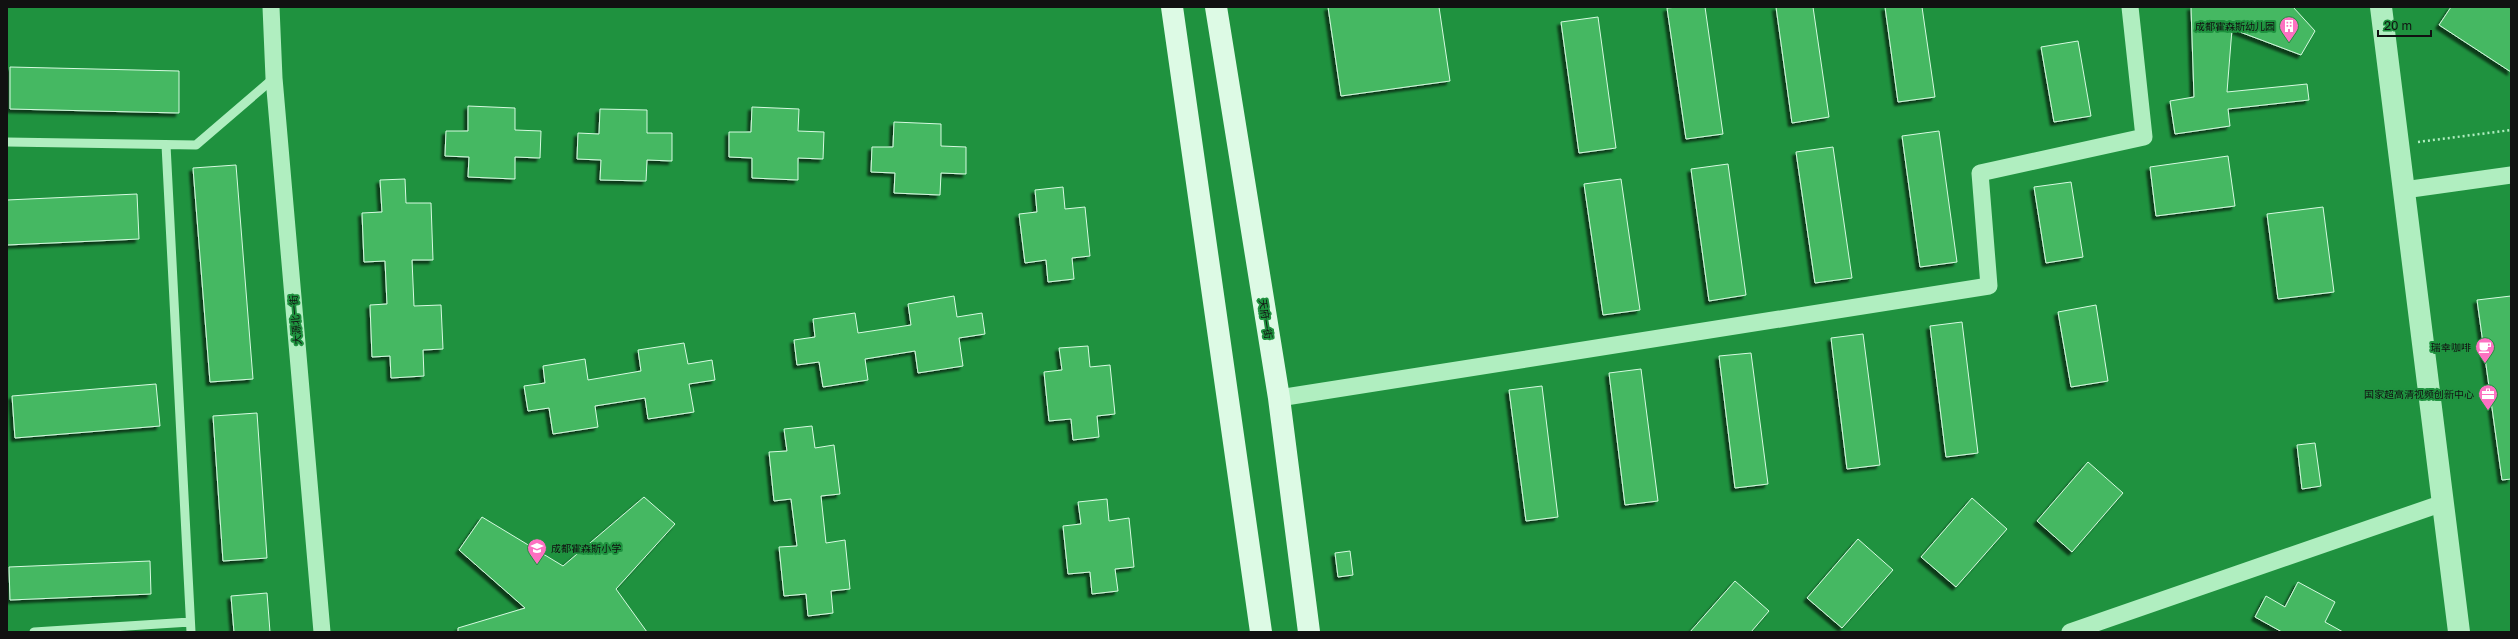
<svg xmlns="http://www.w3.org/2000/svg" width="2518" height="639" viewBox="0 0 2518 639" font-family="'Golos Text','Noto Sans SC',sans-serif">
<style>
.building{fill:#44b862;stroke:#d6fae0;filter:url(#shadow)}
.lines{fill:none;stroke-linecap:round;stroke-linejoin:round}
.path{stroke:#b0eec0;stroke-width:2.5;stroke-dasharray:2 3;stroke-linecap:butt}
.service{stroke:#b0eec0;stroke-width:9}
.minor{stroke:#b0eec0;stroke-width:17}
.tertiary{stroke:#b0eec0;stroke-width:22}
.secondary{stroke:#ddfae5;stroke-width:22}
.labels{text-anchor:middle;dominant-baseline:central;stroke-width:4;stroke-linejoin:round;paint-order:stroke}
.poi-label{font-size:10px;fill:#111;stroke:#1f923f;text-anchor:end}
.street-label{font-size:10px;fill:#111;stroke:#1f923f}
</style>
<defs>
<filter id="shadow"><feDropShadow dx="-3.5" dy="3.5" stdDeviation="1" flood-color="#0009"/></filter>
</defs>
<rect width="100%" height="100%" fill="#1f923f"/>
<path class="building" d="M1328 7H1439L1450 81 1341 96Z
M1678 7H1705L1723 134 1686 139 1667 8Z
M1776 7H1813L1829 117 1792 123Z
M1885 7H1922L1935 97 1898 102Z
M2191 7H2293L2315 31 2301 55 2232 29 2227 92 2307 84 2309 100 2228 109 2230 126 2175 134 2170 101 2194 97Z
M2451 7H2511V72L2439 25Z
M1598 17 1616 148 1579 153 1561 22Z
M2078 41 2091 116 2054 122 2041 47Z
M10 67 179 71V113L10 109Z
M468 106 515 108V130L541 131 540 158 515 157V179L468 177 469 157 445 156 446 131H468Z
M752 107 799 109 798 131 824 132 823 159 798 158V180L752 178V158L729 157V132H751Z
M600 109 647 110V133H672V161L647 160 646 181 600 180 601 160 577 159 578 133 599 134Z
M894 122 941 124V146L966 147V174L941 173 940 195 894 193 895 173 871 172 872 147H893Z
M1939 131 1957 262 1920 267 1902 136Z
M1833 147 1852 278 1815 283 1796 152Z
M2228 156 2235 206 2156 216 2150 167Z
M1728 164 1746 295 1709 301 1691 169Z
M236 165 253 379 210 382 193 168Z
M405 179 406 203H431L433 260H412L414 306 441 305 443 349 423 350 424 376 391 378 390 356 372 357 370 305 387 304 385 261 364 262 362 213 382 212 380 180Z
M1621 179 1640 310 1603 315 1584 184Z
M2071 182 2083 257 2046 263 2034 187Z
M1063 187 1065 209 1085 207 1090 256 1072 258 1074 279 1048 282 1046 260 1025 263 1019 214 1037 212 1035 190Z
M137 194 139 239 7 245V200Z
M2323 207 2334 292 2278 299 2267 214Z
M954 296 957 317 982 313 985 334 959 338 963 366 918 373 915 351 865 359 868 380 823 387 819 362 797 365 794 340 815 337 813 319 855 313 858 333 911 325 908 304Z
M2511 296V479L2502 480 2477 300Z
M2096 305 2108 381 2071 387 2058 312Z
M1962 322 1978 453 1946 457 1930 326Z
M1863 334 1880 465 1847 469 1831 338Z
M684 343 688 364 712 360 715 380 689 384 694 412 648 419 645 398 595 406 598 427 553 434 549 408 528 411 524 386 545 383 543 366 585 359 588 380 641 371 638 350Z
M1088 346 1090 367 1110 365 1115 414 1097 416 1099 437 1073 440 1071 419 1049 421 1044 372 1062 370 1059 348Z
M1751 353 1768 484 1735 488 1719 356Z
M1641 369 1658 501 1625 505 1609 373Z
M156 384 160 426 15 438 12 396Z
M1542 386 1558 517 1526 521 1509 390Z
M257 413 267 558 223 561 213 416Z
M812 426 815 448 834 445 840 494 821 496 826 543 845 540 850 589 831 591 833 613 808 616 806 594 784 596 779 547 797 546 791 499 774 501 769 452 787 451 784 429Z
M2315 443 2321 486 2302 489 2297 445Z
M2088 462 2123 493 2072 552 2037 521Z
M644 497 675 524 616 589 647 632H458V628L525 608 459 550 482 517 563 566Z
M1972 498 2007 529 1956 587 1921 557Z
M1107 499 1109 521 1129 518 1134 567 1115 569 1118 591 1092 594 1090 572 1068 574 1063 526 1081 524 1078 502Z
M1858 539 1893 570 1842 628 1807 598Z
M1350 551 1353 575 1338 577 1335 553Z
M150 561 151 594 10 600 9 567Z
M1735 581 1769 611 1751 632H1690Z
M2298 582 2335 602 2325 622 2343 632H2282L2255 617 2266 596 2285 607Z
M267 593 270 632H234L231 596Z"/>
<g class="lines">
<path class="path" d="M2418 142 2511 130"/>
<path class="service" d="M7 142 196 145 274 78
M166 145 191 632
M34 632 190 622"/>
<path class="minor" d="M271 7 274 78 322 632
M2404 190 2511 175
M1279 398 1989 286 1980 173 2144 137 2130 7
M2070 632 2443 503"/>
<path class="tertiary" d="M2381 7 2459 632"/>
<path class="secondary" d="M1172 7 1261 632
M1216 7 1279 398 1309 632"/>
</g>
<defs>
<g id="building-pin" transform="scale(1)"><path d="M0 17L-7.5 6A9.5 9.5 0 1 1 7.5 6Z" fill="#fc71c1" stroke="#1f923f"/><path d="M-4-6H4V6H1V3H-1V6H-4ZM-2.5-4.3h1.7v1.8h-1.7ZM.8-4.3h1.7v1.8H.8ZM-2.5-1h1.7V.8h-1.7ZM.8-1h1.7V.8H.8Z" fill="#fff"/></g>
<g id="cafe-pin" transform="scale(1)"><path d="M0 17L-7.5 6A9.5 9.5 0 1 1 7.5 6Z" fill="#fc71c1" stroke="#1f923f"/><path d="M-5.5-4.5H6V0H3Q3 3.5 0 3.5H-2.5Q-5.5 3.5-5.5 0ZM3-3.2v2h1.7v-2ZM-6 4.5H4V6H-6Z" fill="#fff"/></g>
<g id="office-pin" transform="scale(1)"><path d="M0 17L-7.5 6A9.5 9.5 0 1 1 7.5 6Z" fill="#fc71c1" stroke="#1f923f"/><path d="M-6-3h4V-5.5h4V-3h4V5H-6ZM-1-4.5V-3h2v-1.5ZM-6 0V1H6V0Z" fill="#fff"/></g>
<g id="school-pin" transform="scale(1)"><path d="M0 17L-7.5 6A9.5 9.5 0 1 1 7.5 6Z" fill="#fc71c1" stroke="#1f923f"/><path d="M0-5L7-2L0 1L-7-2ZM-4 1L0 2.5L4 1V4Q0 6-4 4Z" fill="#fff"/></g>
</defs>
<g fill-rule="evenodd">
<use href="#building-pin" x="2289" y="26"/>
<use href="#cafe-pin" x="2485" y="347"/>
<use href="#office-pin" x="2488" y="394"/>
<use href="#school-pin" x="537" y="548"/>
</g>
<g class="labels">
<g class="poi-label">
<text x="2275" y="26">成都霍森斯幼儿园</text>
<text x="2471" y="347">瑞幸咖啡</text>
<text x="2474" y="394">国家超高清视频创新中心</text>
<text x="551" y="548" text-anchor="start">成都霍森斯小学</text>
</g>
<g class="street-label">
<text transform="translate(1266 319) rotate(81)">天府一街</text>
<text transform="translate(295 320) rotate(-95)">大源北一街</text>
</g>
</g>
<rect width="2518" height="639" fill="none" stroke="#111111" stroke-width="16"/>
<path d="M2378 30v6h53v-6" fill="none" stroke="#111111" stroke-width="2"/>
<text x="2384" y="30" font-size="12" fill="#111111" stroke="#1f923f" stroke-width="3" paint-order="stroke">20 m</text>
</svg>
